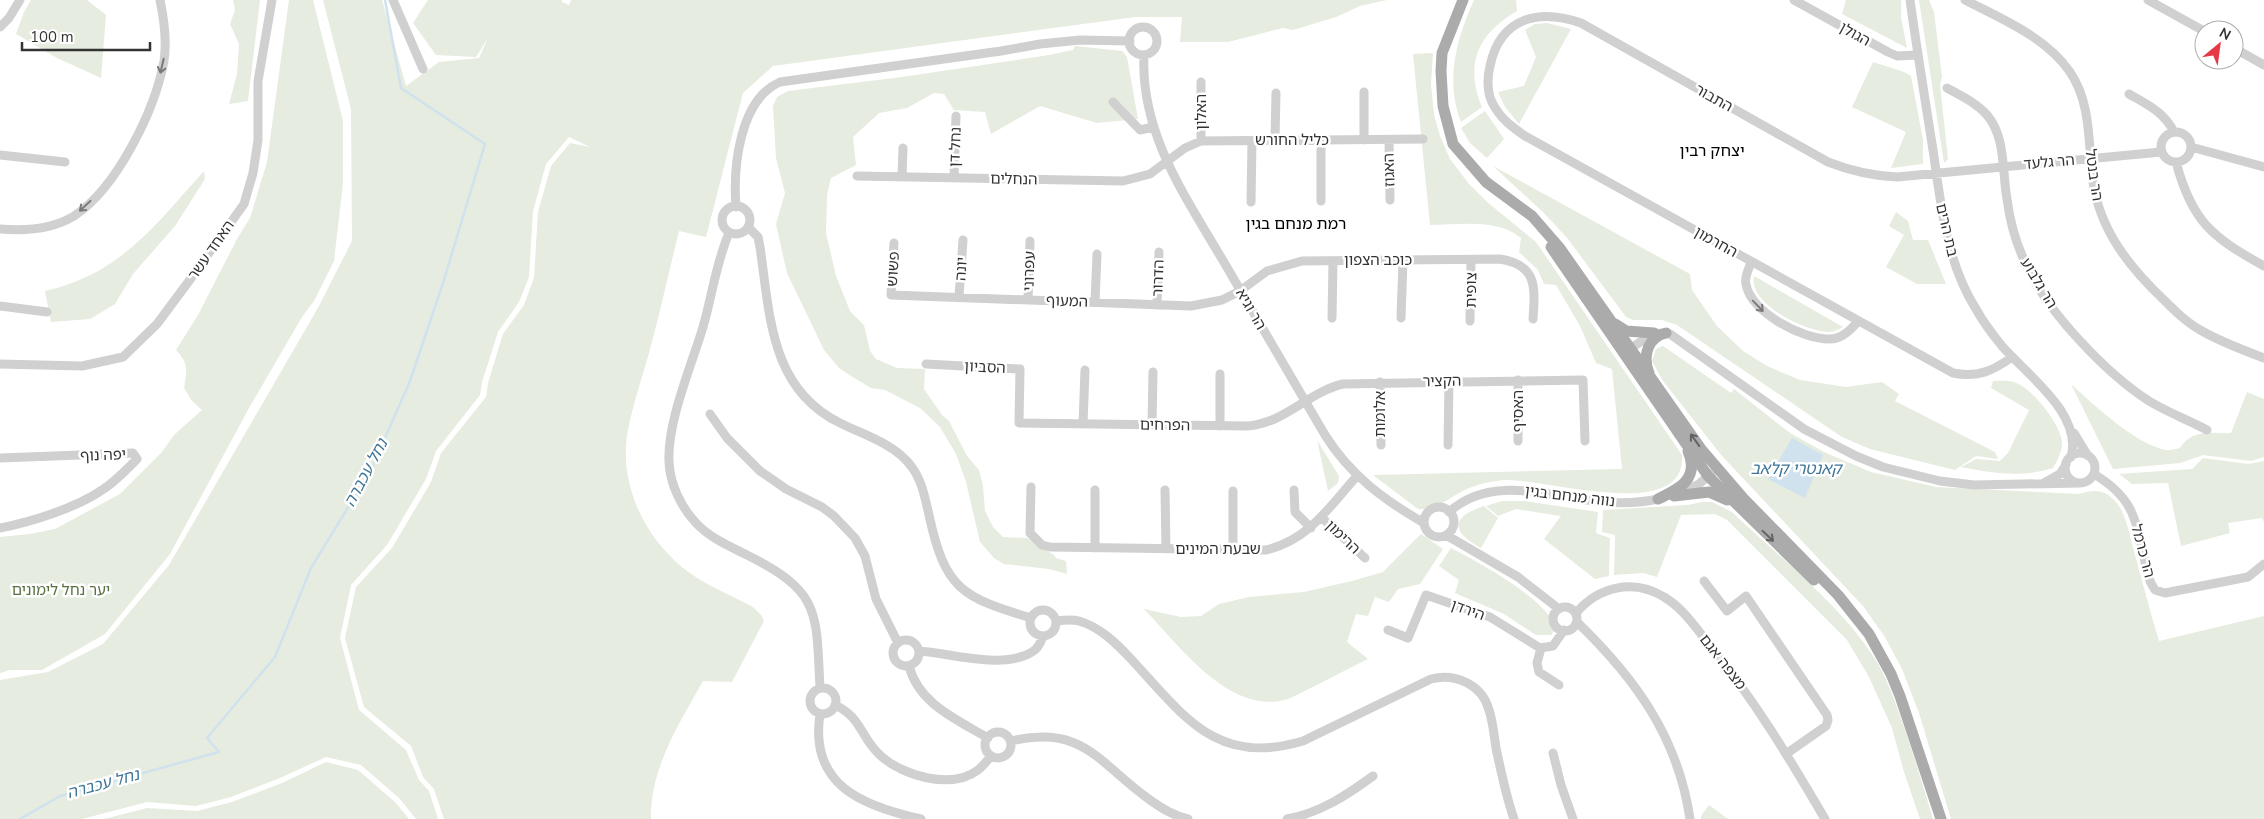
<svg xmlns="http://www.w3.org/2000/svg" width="2264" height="819" viewBox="0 0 2264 819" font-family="'Nunito Sans','Noto Sans Hebrew',sans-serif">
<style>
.green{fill:#e6ecdf}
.water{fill:#cfe2ee}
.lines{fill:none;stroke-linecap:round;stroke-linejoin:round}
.stream{stroke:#cfe2ee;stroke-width:2.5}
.minor{stroke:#d0d0d0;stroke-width:9}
.major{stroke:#ababab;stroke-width:11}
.oneway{stroke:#7a7a7a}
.oneway2{stroke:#636363}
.labels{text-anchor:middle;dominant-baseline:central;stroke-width:5;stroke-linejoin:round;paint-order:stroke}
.street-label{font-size:15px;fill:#333;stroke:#fff}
.park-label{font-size:15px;fill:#56703f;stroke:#fff}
.neighbourhood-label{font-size:16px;fill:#000;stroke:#fff}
.water-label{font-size:16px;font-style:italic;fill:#3f7597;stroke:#fff}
</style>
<rect width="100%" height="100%" fill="#fff"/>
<path class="green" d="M31 0H87L106 15 101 78 57 58 16 34 24 12Z
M233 0H260L248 101 229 104 237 74 239 44 230 24 235 10Z
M289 0H313L343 121V183L334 261 314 301 302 317 249 408 170 554 105 634 42 670H10L0 673V537L30 534 55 529 120 494 162 452 174 435 202 410 192 401 184 388C187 370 189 364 176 350L198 315 237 239 250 218 267 162Z
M323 0H382L406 86 439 62 479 58 488 38 476 57 436 55 413 23 428 0H562V2L569 5 571 0H1387L1360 6 1336 17 1293 30 1283 28 1228 42H1180L1182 17H1135L773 66 743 93 706 237 679 231C669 272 660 312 649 353 642 378 633 404 628 430 618 482 643 535 683 568 703 584 730 595 753 607L762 616 764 621 732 682 703 681C679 724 650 768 651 819H444L434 789 423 777 411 746 364 707 345 638 356 587 392 548 431 482 441 453 486 397 488 383 503 334 524 305 534 278 538 212 551 166 570 143 590 147 569 137 546 164 533 211 529 277 519 302 498 332 482 382 480 395 436 451 426 479 387 545 351 585 340 638 359 710 406 750 419 780 429 791 438 819H416L399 798 361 765 326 757 280 778 231 797 196 806 147 802 82 819H0V680L48 672 103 644 169 565 319 306 352 241 351 109Z
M1474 0H1516L1517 11C1478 34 1464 64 1482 107L1461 122C1445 80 1456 40 1474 0Z
M1846 0H1901V17L1907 48 1842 14Z
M1919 0H1929L1934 12 1942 77 1940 84 1948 159 1944 163Z
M1547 23 1571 29 1519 124 1505 107 1498 92 1524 86 1536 57 1525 30 1535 24Z
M1075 46 1122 51 1127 57 1138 119 1097 123 1040 106 991 134 985 112 954 110 944 94 934 93 907 108 879 113 853 137 856 165 831 178 827 195 826 233 836 276 850 311 864 325 870 351 876 359 897 368 925 369 924 389 942 415 949 421 967 456 979 470 983 486 985 511 993 527 1003 537 1027 538 1054 555 1056 558 1066 561 1067 574 1049 569 1004 564 994 558 980 542 966 482 956 454 940 427 920 408 885 390 871 388 851 376 839 368 824 350 787 273 776 224 785 193 776 158 773 106 777 97 788 91 902 77 1049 55 1073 50Z
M1433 53 1431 84 1434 115 1440 136 1450 159 1469 184 1487 202 1536 242 1682 455C1687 524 1542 478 1504 480 1492 481 1478 484 1467 489 1451 496 1436 511 1418 509L1373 475 1622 469 1612 369 1596 363 1580 326 1556 285 1544 284 1538 270 1519 252 1521 238C1497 218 1460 225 1430 225L1413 54Z
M1873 62 1904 72 1911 76 1923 140V164L1891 168 1906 132 1852 107Z
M1485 111 1504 139 1487 158 1470 143 1461 128Z
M1493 166 1690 274 1692 290 1717 326 1743 351 1767 366 1800 380 1846 387 1882 382 1899 394 1895 401 1995 452 1998 459 1976 456 1955 470 1870 449 1842 437 1677 325 1662 320H1633L1626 317 1568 239 1545 214Z
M204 171 205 179 175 226 133 274 115 304 90 319 51 322 45 291C121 274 155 225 204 171Z
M1896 212 1908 221 1913 240H1928L1946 284H1917L1886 267 1904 235 1889 226Z
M1754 276 1843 327C1839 329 1834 332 1829 332 1805 331 1748 304 1754 276Z
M1663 346 1731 393 1734 389 1790 433 1824 452 1871 472 1936 487 2079 494C2096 488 2108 490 2119 506 2127 519 2130 537 2134 551 2142 581 2150 611 2159 641L2264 616V819H1951L1919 713 1902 669 1885 637 1863 606 1722 456 1663 381 1652 361 1656 349Z
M1993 381C2001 381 2009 380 2016 383 2032 388 2062 426 2062 443 2062 452 2057 461 2053 468 2022 478 1992 473 1961 467L1976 459 2000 461 2008 453 2029 410 1991 388Z
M2071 384C2094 405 2134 443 2165 450 2169 451 2175 449 2180 448 2192 429 2211 433 2231 433L2247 392 2264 399V457L2251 461 2203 455 2180 463 2113 469Z
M1317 440 1339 476 1338 483 1328 491Z
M2203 458 2248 464 2264 461V522L2262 518 2228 523 2230 533 2181 546 2168 483 2132 484 2119 474 2192 469Z
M1502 501H1524L1598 512 1596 533 1610 538 1609 576 1595 579 1544 539 1561 516 1516 509 1498 516 1486 506Z
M1702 502H1712L1732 512C1778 556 1841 605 1875 659 1885 675 1892 693 1898 710 1911 746 1922 782 1933 819H1920L1904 772 1892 728 1869 677 1847 640 1727 520 1715 514 1681 515 1657 577 1643 573 1614 575 1615 535 1602 532 1603 510 1688 505Z
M1484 506 1498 518 1481 548C1450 531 1451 517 1484 506Z
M1421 534 1443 549 1420 584 1398 589 1389 602 1375 597 1368 616 1356 614 1347 642 1368 659C1349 668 1331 678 1313 687 1304 691 1294 697 1285 700 1228 714 1179 645 1144 609L1181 617 1201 616 1219 604 1249 597 1304 592 1352 581 1383 572Z
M1451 548C1478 562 1547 599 1556 628L1551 635H1536L1504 614 1455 593 1459 580 1439 566Z
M326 762 358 770 395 802 409 819H104L147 808 197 811 232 802 282 783Z
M1709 805 1728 819H1701V816Z"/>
<path class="water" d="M1792 438 1823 455 1805 498 1768 479Z"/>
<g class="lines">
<path class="stream" d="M20 819 60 796 219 752 207 738 275 657 311 568 371 470 410 381 443 283 485 144 401 88 385 0"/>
<path class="minor" d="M393 0 423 69
M1794 0 1888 52 1897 56 1918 55
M1910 0C1917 50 1925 100 1933 150 1941 204 1946 262 1976 309 1983 322 1993 335 2002 346 2027 375 2083 414 2071 457
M1965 0C2002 19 2046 37 2070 72 2092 104 2088 146 2093 182 2100 230 2129 267 2164 300 2175 311 2187 323 2202 331 2221 342 2243 350 2264 358
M2148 0 2204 31
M0 27 9 18 20 0
M1129 41a14 14 0 1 1 28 0a14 14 0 1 1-28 0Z
M2234 48 2264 65
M1144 55C1140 134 1187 199 1225 264 1258 321 1292 378 1325 435 1350 475 1384 500 1424 523
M1947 88C1961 96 1977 103 1987 115 2006 137 2002 172 2007 199 2010 222 2016 244 2026 264 2046 311 2107 374 2149 401 2167 412 2188 420 2207 430
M2129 94C2148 105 2164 112 2174 132
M1113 102 1140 130 1153 127
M2161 147a15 15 0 1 1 30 0a15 15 0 1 1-30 0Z
M1275 140 1276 93
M1321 140V201
M1364 140V92
M1389 140 1390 200
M1201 141V82
M2191 147 2264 167
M0 155 65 162
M2176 162C2192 222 2212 237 2264 266
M857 176 1123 181 1150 174 1185 148 1201 141 1423 139
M902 177 903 148
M954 178 956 116
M1251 202 1252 141
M722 220a14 14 0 1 1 28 0a14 14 0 1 1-28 0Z
M736 207C733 168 739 100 780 82L1001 51 1040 44 1080 40 1130 41
M748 227 758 237 760 247C770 315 770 389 840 423 864 435 895 444 911 466 922 480 925 498 929 515 945 589 961 597 1031 618
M0 229C24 231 53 229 74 216 117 188 155 110 164 61 167 41 164 19 160 0
M729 233C716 263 712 296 703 327 691 367 667 422 669 462 670 484 681 507 696 523 710 538 729 546 747 555 821 592 816 611 820 688
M894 243 891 295 1191 306 1222 300 1240 291 1267 271 1302 261 1500 259C1538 265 1535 288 1533 319
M1751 262C1749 269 1744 277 1746 284 1750 312 1803 340 1830 339 1842 339 1851 330 1858 321
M959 297 963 240
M1028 300 1030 241
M1095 302 1097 254
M1157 305 1159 252
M0 306 47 312
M1332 318 1333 261
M1401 318 1403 260
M1470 321 1471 260
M1625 352 1654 333 1670 334 1804 429 1856 456 1883 467 1940 481 1974 485 2080 483
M2012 357C1993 371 1977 378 1953 373L1525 136C1512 127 1500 118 1493 104 1487 94 1487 78 1490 66 1500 18 1538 8 1581 23L1828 162C1851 171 1873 176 1897 177L2161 152
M0 364 82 366 123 357 157 324 189 281 244 204 253 173 258 140V81L272 0
M926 364 1020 369 1019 423 1248 426C1285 423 1308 392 1343 384L1583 380 1585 441
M1518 380V441
M1380 382 1381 445
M710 414 727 438 760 471 786 489 822 507 834 516 855 538 865 556 876 599 898 643
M1083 424 1085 370
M1152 425 1153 372
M1220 426V374
M2074 433 2088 456
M1448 445 1449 381
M2065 468a15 15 0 1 1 30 0a15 15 0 1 1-30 0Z
M0 458 133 453 137 459C126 470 115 482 102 490 76 508 31 522 0 528
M2094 474C2132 497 2135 516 2144 557 2146 569 2148 580 2155 590L2165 593 2248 577 2264 564
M2044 483 2060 474 2066 465
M1031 487 1030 533 1042 545 1050 547 1266 550C1309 540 1329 507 1357 476
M1165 490 1166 549
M1294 490 1295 512 1311 528
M1680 493 1699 484 1713 472
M1424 522a15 15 0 1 1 30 0a15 15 0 1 1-30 0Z
M1449 512C1490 475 1545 495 1594 501 1616 504 1641 503 1663 498
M1321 517 1365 558
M1446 535 1518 577 1559 609
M1095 548V490
M1233 550V491
M1704 581 1727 611 1746 596 1827 715 1828 720 1826 726 1786 754
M1553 619a12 12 0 1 1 24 0a12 12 0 1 1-24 0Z
M1030 623a13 13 0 1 1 26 0a13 13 0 1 1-26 0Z
M1576 613C1598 587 1633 578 1664 597 1683 608 1695 627 1709 644 1755 701 1788 756 1825 819
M1056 621C1064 620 1072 619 1079 621 1100 627 1117 644 1131 659 1184 716 1216 767 1303 741L1431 679C1455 673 1482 684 1489 710 1493 722 1494 735 1496 748 1501 772 1506 796 1514 819
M1577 622C1635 678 1678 737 1690 819
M1388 630 1408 638 1426 595 1490 617 1540 648 1553 646 1564 630
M893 653a13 13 0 1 1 26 0a13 13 0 1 1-26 0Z
M1541 648 1537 663 1539 672 1559 685
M919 651C951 653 1003 670 1032 652 1038 649 1041 642 1043 636
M909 666C919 704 956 719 988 738
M810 701a13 13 0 1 1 26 0a13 13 0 1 1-26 0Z
M835 705C863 718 860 738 881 756 903 776 952 790 978 770 983 766 987 761 991 756
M820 714C809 785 862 806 921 819
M985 745a13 13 0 1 1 26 0a13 13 0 1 1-26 0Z
M1011 741C1084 724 1099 764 1150 800 1161 808 1174 816 1188 819
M1553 753 1561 785 1573 819
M1287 819C1320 813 1347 795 1373 776"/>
<path class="major" d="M1463 0 1442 53 1441 71 1443 106 1453 144 1486 182 1532 216 1559 247 1701 449 1744 499 1838 595 1869 634 1891 674 1900 696 1941 819
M1551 247 1708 476 1814 580
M1615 324 1626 331 1654 333
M1649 373C1642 356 1648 337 1666 333
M1674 496 1709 492 1727 500
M1658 499C1679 489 1700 479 1688 451"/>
</g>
<defs><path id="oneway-shaft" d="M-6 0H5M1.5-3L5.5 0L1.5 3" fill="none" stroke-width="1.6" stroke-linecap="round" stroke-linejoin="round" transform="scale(1.25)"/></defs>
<g class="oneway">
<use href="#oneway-shaft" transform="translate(162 66) rotate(103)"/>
<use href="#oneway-shaft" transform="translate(85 206) rotate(137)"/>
<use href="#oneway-shaft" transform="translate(1758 306) rotate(46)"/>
</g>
<g class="oneway2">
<use href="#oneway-shaft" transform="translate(1695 440) rotate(-126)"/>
<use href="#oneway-shaft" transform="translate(1768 536) rotate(43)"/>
</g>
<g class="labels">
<g class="street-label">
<text transform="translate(1855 34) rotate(29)">הגולן</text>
<text transform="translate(1714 98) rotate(29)">התבור</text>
<text transform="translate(1201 112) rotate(-90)">האלון</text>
<text x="1292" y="140">כליל החורש</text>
<text transform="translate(955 147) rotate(-88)">נחל דן</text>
<text transform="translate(2049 162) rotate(-5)">הר גלעד</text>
<text transform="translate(1389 170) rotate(-92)">האגוז</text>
<text transform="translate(2094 175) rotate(82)">הר בנטל</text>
<text transform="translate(1014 179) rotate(1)">הנחלים</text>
<text transform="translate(1947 230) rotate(77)">בת הרים</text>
<text transform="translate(1716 242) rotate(29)">החרמון</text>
<text transform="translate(211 250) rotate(-55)">האחד עשר</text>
<text x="1378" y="260">כוכב הצפון</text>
<text transform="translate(893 269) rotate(-86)">פשוש</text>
<text transform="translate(961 269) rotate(-86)">יונה</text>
<text transform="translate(1029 271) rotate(-88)">עפרוני</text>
<text transform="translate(1158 278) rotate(-88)">הדרור</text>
<text transform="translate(2039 283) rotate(59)">הר גלבוע</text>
<text transform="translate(1471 290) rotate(-89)">צופית</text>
<text transform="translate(1067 301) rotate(2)">המעוף</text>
<text transform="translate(1251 309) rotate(60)">הר וגיא</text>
<text transform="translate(985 367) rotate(3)">הסביון</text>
<text transform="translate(1442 381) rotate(-1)">הקציר</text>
<text transform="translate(1518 411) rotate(-90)">האסיף</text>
<text transform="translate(1380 414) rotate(-90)">אלומות</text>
<text transform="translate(1165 425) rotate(1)">הפרחים</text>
<text transform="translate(103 455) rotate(-2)">יפה נוף</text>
<text transform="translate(1570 496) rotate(7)">נווה מנחם בגין</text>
<text transform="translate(1343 537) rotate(44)">הרימון</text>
<text x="1218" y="549">שבעת המינים</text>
<text transform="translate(2143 551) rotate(75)">הר כרמל</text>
<text transform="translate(1468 610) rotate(20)">הירדן</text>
<text transform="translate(1723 662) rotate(52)">מצפה אגם</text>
</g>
<g class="park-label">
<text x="61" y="590">יער נחל לימונים</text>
</g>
<g class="neighbourhood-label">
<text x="1712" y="151">יצחק רבין</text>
<text x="1296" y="224">רמת מנחם בגין</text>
</g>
<g class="water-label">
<text x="1796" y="469">קאנטרי קלאב</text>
<text transform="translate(366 473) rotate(-62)">נחל עכברה</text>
<text transform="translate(103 784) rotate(-15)">נחל עכברה</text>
</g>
</g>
<g transform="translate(2219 45) rotate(29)"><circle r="24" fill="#ffffff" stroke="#adadad"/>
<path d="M0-4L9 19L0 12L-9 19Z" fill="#e63946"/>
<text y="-8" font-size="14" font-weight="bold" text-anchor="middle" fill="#333333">N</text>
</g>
<path d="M22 42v8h128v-8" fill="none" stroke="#333333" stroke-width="2.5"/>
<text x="30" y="42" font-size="15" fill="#333333" stroke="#ffffff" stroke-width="4" paint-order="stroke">100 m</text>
</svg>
